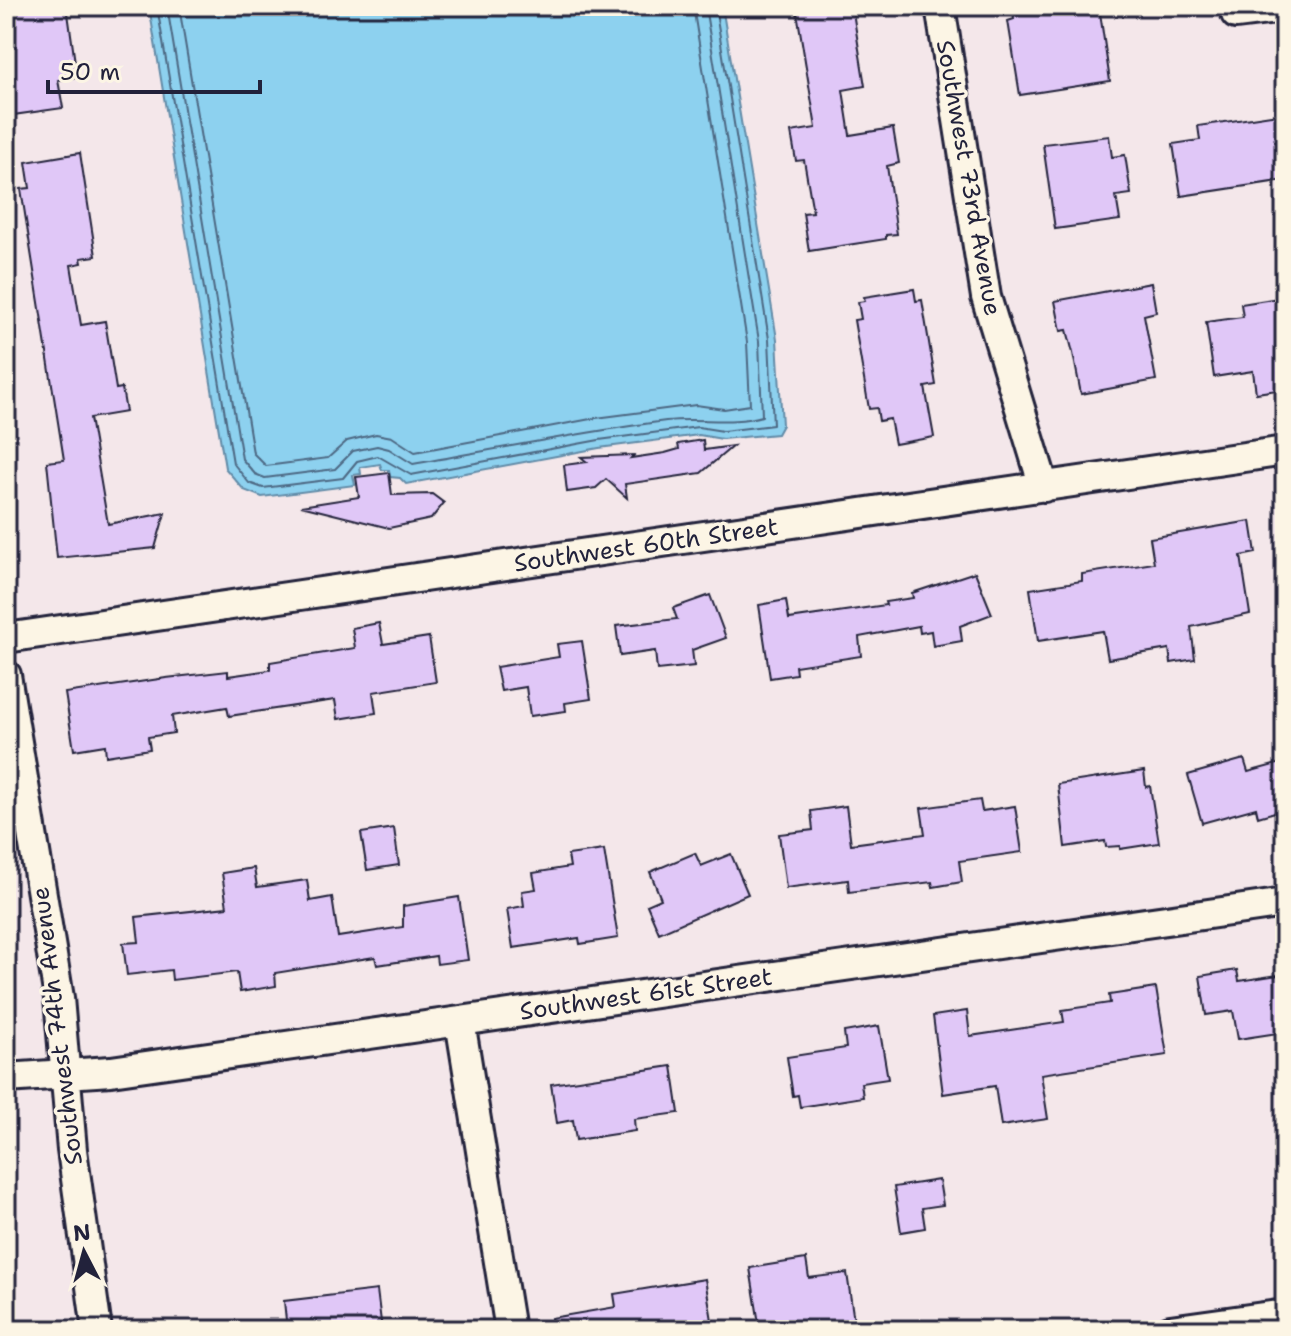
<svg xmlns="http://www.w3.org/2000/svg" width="1291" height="1336" viewBox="0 0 1291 1336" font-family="'Shantell Sans',sans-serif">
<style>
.water{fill:#8dd1ef;stroke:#628ba7;stroke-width:2}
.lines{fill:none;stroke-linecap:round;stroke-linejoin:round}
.shore{stroke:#4d6883;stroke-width:2}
.building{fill:#e0c7f7;stroke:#22223b;stroke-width:2}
.minor-casing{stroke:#22223b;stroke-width:34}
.minor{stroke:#fcf5e5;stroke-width:28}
.labels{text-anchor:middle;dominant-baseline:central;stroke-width:7;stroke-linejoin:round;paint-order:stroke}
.street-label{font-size:24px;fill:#22223b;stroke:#fcf5e5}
</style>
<rect width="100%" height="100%" fill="#f4e7ea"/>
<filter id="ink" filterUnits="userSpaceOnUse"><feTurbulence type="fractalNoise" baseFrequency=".0125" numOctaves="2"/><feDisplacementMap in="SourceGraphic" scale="16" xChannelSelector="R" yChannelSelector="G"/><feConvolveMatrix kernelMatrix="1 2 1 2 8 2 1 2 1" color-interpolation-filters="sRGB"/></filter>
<g filter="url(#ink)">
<path class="water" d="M149 6H722L777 339 782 425 777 434 722 439 699 435 599 448 406 484 400 478 390 477 389 470H382L380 464 360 467 361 474 353 475 355 485 262 497 244 490 225 468Z"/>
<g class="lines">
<path class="shore" d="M157 6 233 463 249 483 263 488 343 478 357 461 378 456 411 475 599 440 698 427 723 431 773 425 769 339 715 6
M167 6 242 459 255 474 265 478 335 469 353 451 377 446 389 449 413 464C497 449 581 432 666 421 698 417 732 425 762 416L759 341 705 6
M179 6 253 453 266 466 328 458 347 441 376 434 392 437 415 452 596 418 696 405 724 409 750 405 747 342 693 6"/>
</g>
<path class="building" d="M6 6H67L77 77 58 80 63 108 6 116Z
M796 6H852L865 86 843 90 850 135 893 128 899 163 887 166 897 234 886 235V239L809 251 803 213 813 212 804 160 796 161 791 132 816 128Z
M1012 6H1099L1110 81 1020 95 1008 21 1014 19Z
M1285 113V180L1181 196 1173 144 1200 140 1198 126Z
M1109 136 1112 157 1125 155 1131 194 1116 196 1120 220 1055 229 1043 144Z
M80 153 96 256 81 258 82 263 71 265 81 325 105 321 116 389 122 388 126 412 90 418 108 524 165 513 155 548 57 558 47 462 64 460 21 189 30 188 26 162Z
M1151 283 1156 312 1144 315 1156 380 1081 394 1073 353 1067 330 1061 331 1055 301Z
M914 289 916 301 922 300 936 385 925 387 934 437 895 444 890 419 879 421 877 408 869 409 854 320 861 319 858 302 865 301 864 297Z
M1285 297V389L1256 393 1253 371 1214 377 1206 322 1243 317 1241 304Z
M703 440 704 450 733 446 701 473 625 484 627 498 606 479 596 488 567 492 564 465 587 462 581 457 634 455 631 458 665 453 679 449 678 444Z
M389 473 392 495 432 494 444 503 431 519 389 528 301 506 359 497 356 477Z
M1251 521 1256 553 1241 556 1250 614 1191 627 1195 659 1171 663 1169 649 1108 659 1103 631 1038 641 1030 589 1082 581V574L1154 563 1150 538Z
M975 572 992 614 960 626 962 641 933 646 931 631 920 633 919 626 859 637 861 656 795 666 796 674 770 678 759 605 786 600 789 619 886 605 885 602 913 598 912 593Z
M710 595 726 638 692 650 694 666 657 670 655 651 620 656 616 626 677 619 673 608Z
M379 623 383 644 429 637 436 682 373 692 376 713 338 719 335 700 229 716 227 707 172 716 174 733 148 737 150 749 106 756 105 745 74 750 65 693 166 678 228 671V676L270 670V662L355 648 352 628Z
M582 641 591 699 565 703 566 711 530 716 526 687 501 691 496 667 559 657 557 644Z
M1244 759 1248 772 1285 762V809L1258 817 1256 808 1202 823 1188 775Z
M1144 771 1146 787 1150 786 1159 843 1120 849V846L1106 847 1105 841 1065 847 1058 784Z
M980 800 982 811 1015 806 1022 852 959 861 962 882 933 887 932 882 849 892 848 880 786 888 779 834 813 830 811 811 846 806 851 844 925 834 921 808Z
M394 828 399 865 367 870 361 833Z
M604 850 618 938 580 944 579 938 513 948 507 909 524 906 522 891 536 889 533 873 570 867 568 855Z
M695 853 701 866 731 854 748 894 659 933 647 905 661 899 650 872Z
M254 868 257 887 307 880 310 901 332 897 338 937 403 927V906L459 897 468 960 437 964 436 956 377 965 375 957 275 973 276 986 240 992 237 972 172 980 171 970 127 975 123 943 139 942 136 917 227 907 222 873Z
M1237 970 1239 981 1285 974V1032L1238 1039 1233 1011 1206 1015 1200 976Z
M1156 988 1167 1055 1041 1074 1048 1119 1001 1126 995 1086 943 1094 933 1016 967 1011 970 1036 1064 1022 1062 1010 1110 1003 1109 995Z
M879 1026 888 1079 861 1083 863 1097 800 1107 798 1095 793 1096 787 1057 846 1048 844 1032Z
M672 1066 679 1113 634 1119 635 1131 576 1140 573 1120 557 1123 551 1084Z
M939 1180 943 1205 922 1208 925 1228 901 1232 894 1187Z
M806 1259 809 1278 847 1273 854 1321 798 1330H760L750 1268Z
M705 1279 713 1326 691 1330H552L551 1318 616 1307 614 1294Z
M377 1290 382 1330H287L284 1301Z"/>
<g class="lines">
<g class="minor-casing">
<path id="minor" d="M940 6 986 297 1044 487
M1236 14 1285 8
M6 638 1285 451
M6 675 59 998 72 1150 97 1330
M460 1021 510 1330
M6 1078 111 1071 1285 903
M1170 1330 1285 1314"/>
</g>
<use href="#minor" class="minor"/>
</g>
</g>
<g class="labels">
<g class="street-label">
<text transform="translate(969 178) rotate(80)">Southwest 73rd Avenue</text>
<text transform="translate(646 545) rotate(-8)">Southwest 60th Street</text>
<text transform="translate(646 994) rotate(-8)">Southwest 61st Street</text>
<text transform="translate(57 1026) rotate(-97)">Southwest 74th Avenue</text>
</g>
</g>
<rect width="1291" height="1336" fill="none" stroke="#fcf5e5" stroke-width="32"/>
<rect x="16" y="16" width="1259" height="1304" fill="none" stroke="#22223b" stroke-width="3" filter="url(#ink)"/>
<g transform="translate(84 1252) rotate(354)" stroke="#fcf5e5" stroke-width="6" paint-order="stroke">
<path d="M0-6L14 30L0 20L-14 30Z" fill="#22223b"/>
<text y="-12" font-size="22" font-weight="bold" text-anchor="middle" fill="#22223b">N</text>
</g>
<path d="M48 80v12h212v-12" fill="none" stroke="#22223b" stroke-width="4"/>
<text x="60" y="80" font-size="24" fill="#22223b" stroke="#fcf5e5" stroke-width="6" paint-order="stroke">50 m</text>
</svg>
